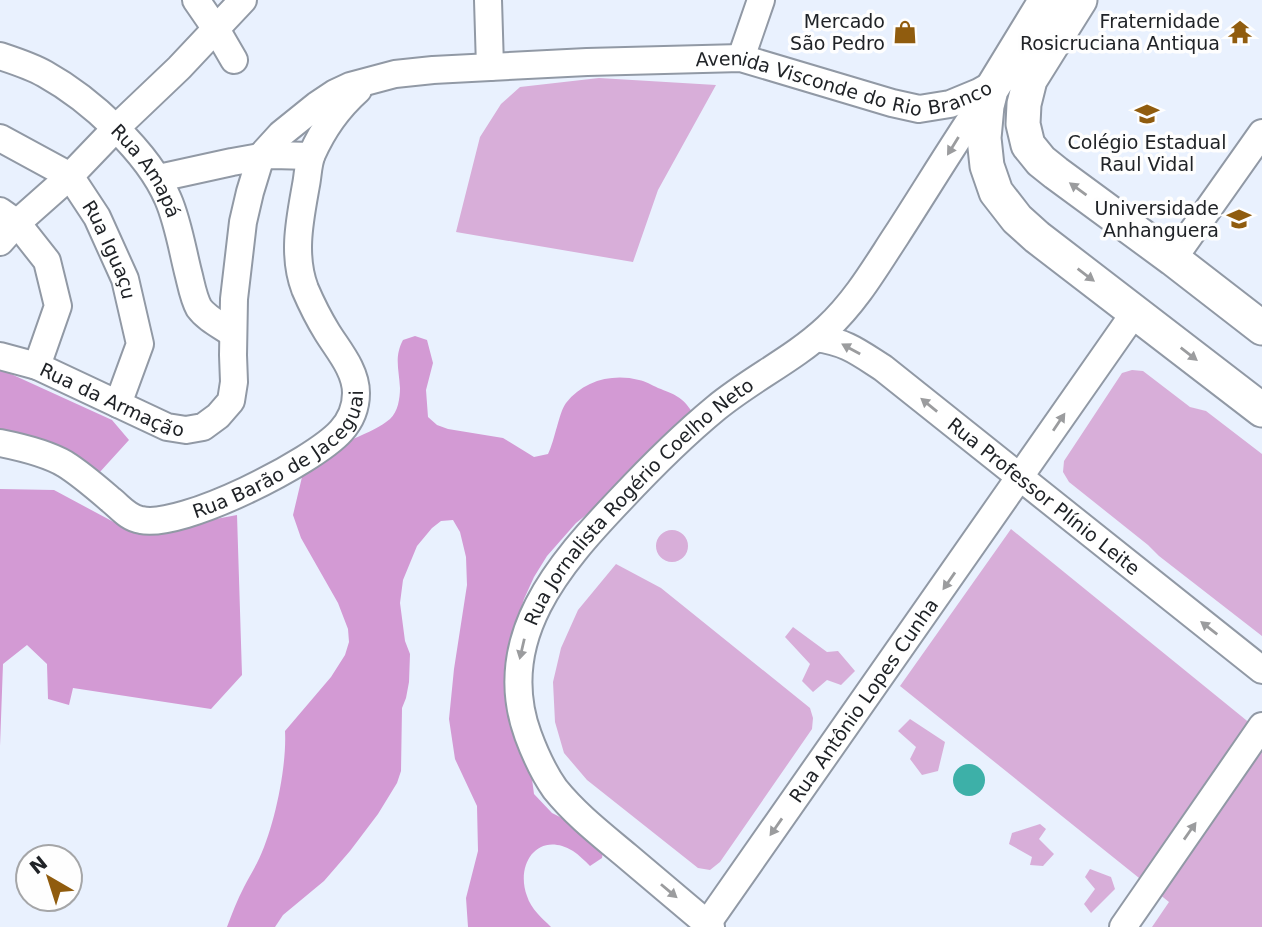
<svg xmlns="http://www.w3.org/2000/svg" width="1262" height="927" viewBox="0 0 1262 927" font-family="'DejaVu Sans',sans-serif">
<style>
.green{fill:#d8aed9}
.forest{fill:#d39ad4}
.water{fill:#3db0a8}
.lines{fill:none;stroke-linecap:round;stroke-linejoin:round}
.minor-casing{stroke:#9199a5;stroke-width:30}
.major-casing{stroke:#9199a5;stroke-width:37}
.minor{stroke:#fff;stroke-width:26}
.major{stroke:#fff;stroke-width:33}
.oneway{fill:#9b9c9e}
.labels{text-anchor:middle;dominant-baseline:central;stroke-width:7;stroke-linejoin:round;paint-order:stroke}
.poi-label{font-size:19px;fill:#202327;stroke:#fefefe;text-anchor:end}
.street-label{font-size:19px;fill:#202327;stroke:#fefefe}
</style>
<rect width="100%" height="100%" fill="#e9f1fe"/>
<path class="green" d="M599 78 716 85 658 190 633 262 456 232 480 137 501 104 520 87Z
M1132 370 1143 371 1190 407 1206 411 1262 454V636L1159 556 1148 545 1069 482 1063 472 1064 461 1122 373Z
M1011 529 1262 733V927H1152L1169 902 900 686Z
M656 546a16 16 0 1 1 32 0a16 16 0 1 1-32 0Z
M616 564 661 588 810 708 813 718 812 729 720 862 710 870 698 868 587 780 564 753 555 722 553 682 561 648 578 610Z
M793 627 827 652 838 651 855 671 841 685 827 680 813 692 802 681 810 664 785 637Z
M910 719 945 742 938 771 922 775 910 759 916 747 898 731Z
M1040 824 1046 829 1039 839 1054 854 1043 866 1030 865 1032 857 1009 844 1012 833Z
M1090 869 1111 877 1115 889 1091 913 1084 904 1095 889 1085 877Z"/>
<path class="forest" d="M415 336 427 340 433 363 426 390 428 417 437 425 448 429 503 438 534 457 548 454C555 440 559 412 566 403 583 381 612 373 639 380 645 381 652 385 658 388 674 394 683 397 692 412L646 467 576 523 547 556 534 577 524 599 513 635 534 794 552 813 576 825 604 846 602 858 590 866C585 861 579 855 573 851 538 830 515 864 527 896 531 909 542 918 551 927H468L466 898 478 851 477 806 455 759 449 719 454 669 467 585 466 557 460 532 453 520 441 521 432 528 417 546 403 580 400 603 405 641 410 654 409 682 406 698 402 708 401 771 397 783 378 814 350 851 324 881 283 915 275 927H227C232 914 237 900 244 887 248 879 253 871 257 863 274 830 287 767 285 731L331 677 345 655 349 642 348 629 338 603 301 538 293 515 302 477 314 454C334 446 374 433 390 419 398 412 400 398 400 388 399 369 394 357 403 340Z
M0 369 112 420 129 440 99 473 0 443Z
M0 489 54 490 136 534 237 515 242 675 211 709 73 688 69 705 48 699 47 664 27 645 3 664 0 746Z"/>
<path class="water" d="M953 780a16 16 0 1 1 32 0a16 16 0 1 1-32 0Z"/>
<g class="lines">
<g class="minor-casing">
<g id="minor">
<path d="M196 0 216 29 234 60"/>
<path d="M488 0 490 67"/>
<path id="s1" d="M0 56C15 61 31 66 45 74 90 99 148 152 168 199 178 222 182 248 188 272 191 283 193 297 199 308 207 319 222 326 233 334"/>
<path d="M741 58 761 0"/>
<path id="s2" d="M0 138 70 176 97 217 125 279 140 344 118 404"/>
<path d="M159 178 232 162 272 155 311 156"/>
<path d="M0 211 17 223 47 261 58 306 37 366"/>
<path d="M0 242 17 223 70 176 116 128 179 68 243 0"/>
<path d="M1173 259 1262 133"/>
<path id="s3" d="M816 338C846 342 858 352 883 368L1262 670"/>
<path id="s4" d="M0 356 37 366 167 427 186 430 203 427 218 416 231 401 234 382 233 355 234 299 243 222 250 192 261 156 281 134 317 105 335 93 350 86 395 74 433 70 587 62 741 58 892 103 919 109 950 104 979 92 995 83"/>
<path id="s5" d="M0 443C20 447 48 454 65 464 81 474 97 488 111 500 121 508 128 518 141 520 182 529 313 462 341 431 351 420 356 408 356 393 356 370 338 350 327 332 319 319 311 303 305 289 292 255 300 219 306 185 308 175 308 163 312 154 323 129 339 107 358 90"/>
<path id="s6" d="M707 924 1135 312"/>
<path id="s7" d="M711 927C683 903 655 880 627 856 602 835 576 815 555 789 543 772 535 754 528 735 493 639 559 564 621 499 651 467 682 436 716 408 751 379 794 359 827 328 856 301 875 268 896 236 927 188 956 140 988 93"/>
<path d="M1123 927 1262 726"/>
</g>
</g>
<g class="major-casing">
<path id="major" d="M1046 0 991 90 987 106 984 138 987 166 996 192 1017 219 1037 237 1262 410
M1080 0 1030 80 1024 104 1023 124 1028 145 1041 161 1056 173 1173 259 1262 328"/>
</g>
<use href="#minor" class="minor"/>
<use href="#major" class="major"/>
</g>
<defs><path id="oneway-solid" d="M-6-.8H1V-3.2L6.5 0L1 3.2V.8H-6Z" transform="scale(1.75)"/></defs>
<g class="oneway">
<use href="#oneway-solid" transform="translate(953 146) rotate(122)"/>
<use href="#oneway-solid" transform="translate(1078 189) rotate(-144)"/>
<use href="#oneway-solid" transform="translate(1086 275) rotate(37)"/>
<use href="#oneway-solid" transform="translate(851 349) rotate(-151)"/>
<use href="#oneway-solid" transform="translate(1189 354) rotate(38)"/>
<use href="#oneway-solid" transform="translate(929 405) rotate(-141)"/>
<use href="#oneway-solid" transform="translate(1059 422) rotate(-56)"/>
<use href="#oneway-solid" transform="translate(949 581) rotate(125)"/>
<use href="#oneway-solid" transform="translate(1209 628) rotate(-142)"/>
<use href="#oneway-solid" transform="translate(522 649) rotate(103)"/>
<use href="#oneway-solid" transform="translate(776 827) rotate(125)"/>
<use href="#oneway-solid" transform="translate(1190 831) rotate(-55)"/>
<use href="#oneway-solid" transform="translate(669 891) rotate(40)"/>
</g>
<defs>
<g id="shop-bare" transform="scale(1.89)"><path d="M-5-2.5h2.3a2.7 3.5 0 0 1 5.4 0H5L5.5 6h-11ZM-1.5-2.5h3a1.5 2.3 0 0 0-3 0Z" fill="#905c0e" stroke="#fefefe" stroke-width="2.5" paint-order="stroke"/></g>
<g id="temple-bare" transform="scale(1.89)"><path d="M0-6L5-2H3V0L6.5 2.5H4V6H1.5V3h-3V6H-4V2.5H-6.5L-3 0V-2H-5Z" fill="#905c0e" stroke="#fefefe" stroke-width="2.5" paint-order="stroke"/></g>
<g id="school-bare" transform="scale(1.89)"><path d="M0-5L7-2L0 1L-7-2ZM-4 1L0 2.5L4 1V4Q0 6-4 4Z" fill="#905c0e" stroke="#fefefe" stroke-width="2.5" paint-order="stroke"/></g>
<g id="university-bare" transform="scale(1.89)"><path d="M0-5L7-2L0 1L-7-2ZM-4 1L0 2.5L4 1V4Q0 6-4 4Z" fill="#905c0e" stroke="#fefefe" stroke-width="2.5" paint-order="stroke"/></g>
</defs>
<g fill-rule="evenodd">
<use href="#shop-bare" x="905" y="32"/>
<use href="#temple-bare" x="1240" y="32"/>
<use href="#school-bare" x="1147" y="114"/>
<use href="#university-bare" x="1239" y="219"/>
</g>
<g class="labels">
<g class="poi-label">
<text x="885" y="21">Mercado<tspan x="885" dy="22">São Pedro</tspan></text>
<text x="1220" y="21">Fraternidade<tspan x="1220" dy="22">Rosicruciana Antiqua</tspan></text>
<text x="1147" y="142" text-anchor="middle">Colégio Estadual<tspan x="1147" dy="22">Raul Vidal</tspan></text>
<text x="1219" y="208">Universidade<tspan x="1219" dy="22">Anhanguera</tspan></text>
</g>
<g class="street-label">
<text stroke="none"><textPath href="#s4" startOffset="1120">Avenida Visconde do Rio Branco</textPath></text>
<text stroke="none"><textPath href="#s1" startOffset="191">Rua Amapá</textPath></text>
<text stroke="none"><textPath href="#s2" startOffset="164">Rua Iguaçu</textPath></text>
<text stroke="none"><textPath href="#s4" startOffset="121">Rua da Armação</textPath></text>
<text stroke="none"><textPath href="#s5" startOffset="324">Rua Barão de Jaceguai</textPath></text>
<text stroke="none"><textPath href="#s3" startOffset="280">Rua Professor Plínio Leite</textPath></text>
<text stroke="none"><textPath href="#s7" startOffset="548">Rua Jornalista Rogério Coelho Neto</textPath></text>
<text stroke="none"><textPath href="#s6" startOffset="273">Rua Antônio Lopes Cunha</textPath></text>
</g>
</g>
<g transform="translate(49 878) rotate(321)"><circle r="33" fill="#fefefe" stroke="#a5a6a8" stroke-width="2"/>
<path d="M0-5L12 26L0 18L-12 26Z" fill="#905c0e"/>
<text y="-10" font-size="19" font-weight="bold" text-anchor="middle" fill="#202327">N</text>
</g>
</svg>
